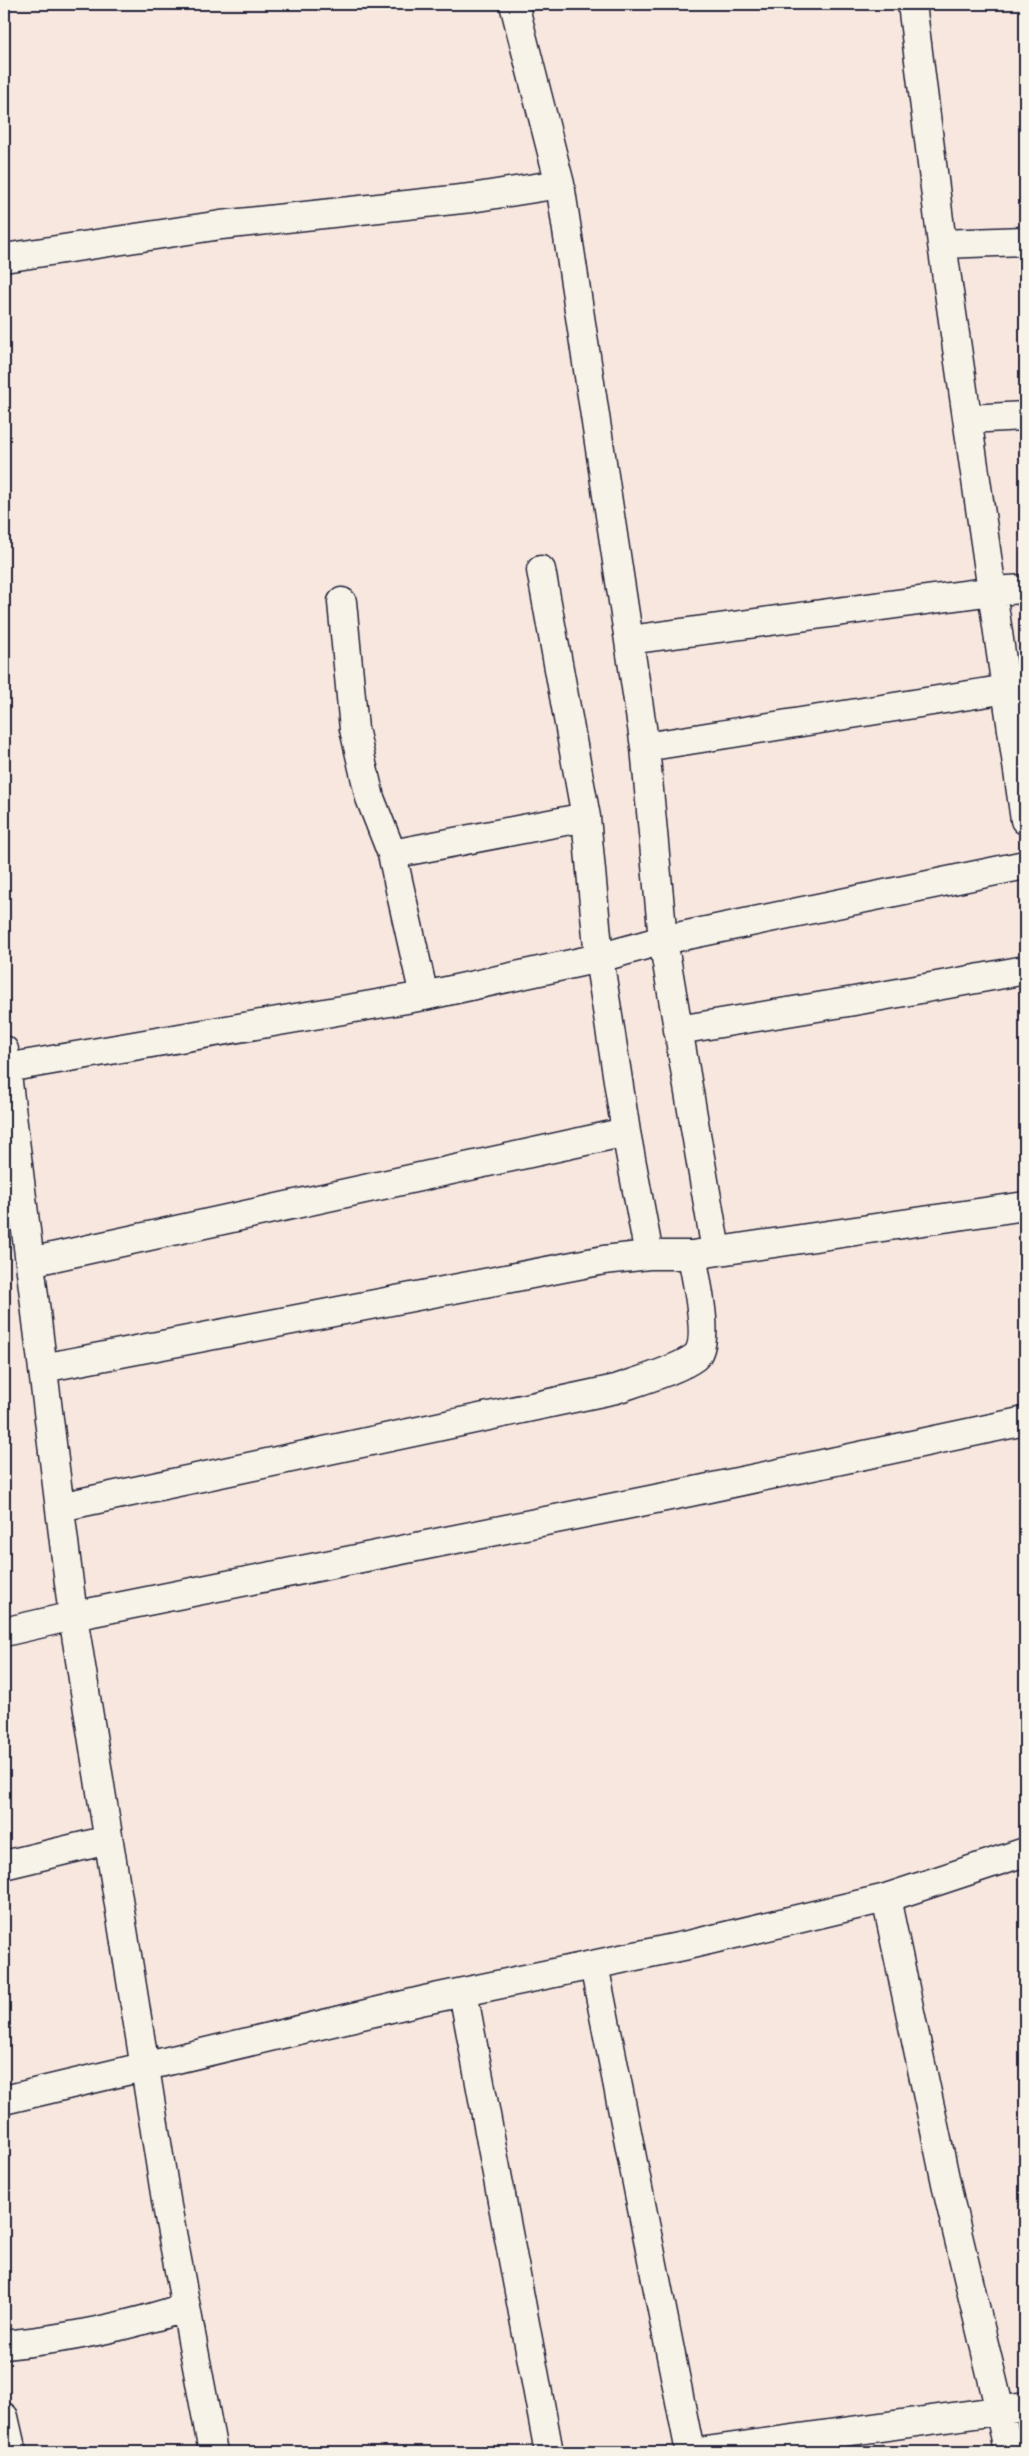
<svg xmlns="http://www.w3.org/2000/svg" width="1029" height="2456" viewBox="0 0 1029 2456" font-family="Mali,sans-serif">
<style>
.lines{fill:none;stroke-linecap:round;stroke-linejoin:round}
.street-casing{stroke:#22223b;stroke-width:31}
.street{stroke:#f7f3e8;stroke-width:28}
</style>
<rect width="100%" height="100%" fill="#f7e7de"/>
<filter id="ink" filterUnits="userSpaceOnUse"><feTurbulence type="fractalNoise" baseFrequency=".02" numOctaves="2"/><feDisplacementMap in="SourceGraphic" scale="10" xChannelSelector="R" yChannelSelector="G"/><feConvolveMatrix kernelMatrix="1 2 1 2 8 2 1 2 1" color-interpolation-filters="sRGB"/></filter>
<g filter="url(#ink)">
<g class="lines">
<g class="street-casing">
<path id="street" d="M912 4 942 244 1025 241
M560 184 645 747 663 940 716 1251
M942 244 1025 820
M4 258 221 225 471 198 560 184 514 4
M968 419 1025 416
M541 570 586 817 599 958 626 1132 649 1255
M342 602 354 729 370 798 392 854
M629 640 993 591 1025 589
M645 747 1007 689
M424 996 392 854 586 817
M678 1030 854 1001 1025 970
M4 1050 73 1616 690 1492 1025 1421
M6 1068 424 996 599 958 663 940 1025 865
M30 1262 626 1132
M43 1368 604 1260 649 1255H692L1025 1206
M60 1507 616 1389C636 1382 680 1369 695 1357 712 1342 695 1276 692 1255
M4 1632 73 1616 167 2206 213 2452
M4 1865 108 1840
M886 1898 950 2202 1000 2411 1008 2452
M594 1965 690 2452
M463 1992 549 2452
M4 2100 425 2000 688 1945 886 1898 1025 1852
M4 2345C66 2339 127 2327 186 2307
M4 2417 12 2452
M699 2452 1025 2407"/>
</g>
<use href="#street" class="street"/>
</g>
</g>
<rect width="1029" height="2456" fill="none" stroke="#f7f3e8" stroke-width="20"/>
<rect x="10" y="10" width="1009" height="2436" fill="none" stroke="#22223b" stroke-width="2" filter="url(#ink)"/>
</svg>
